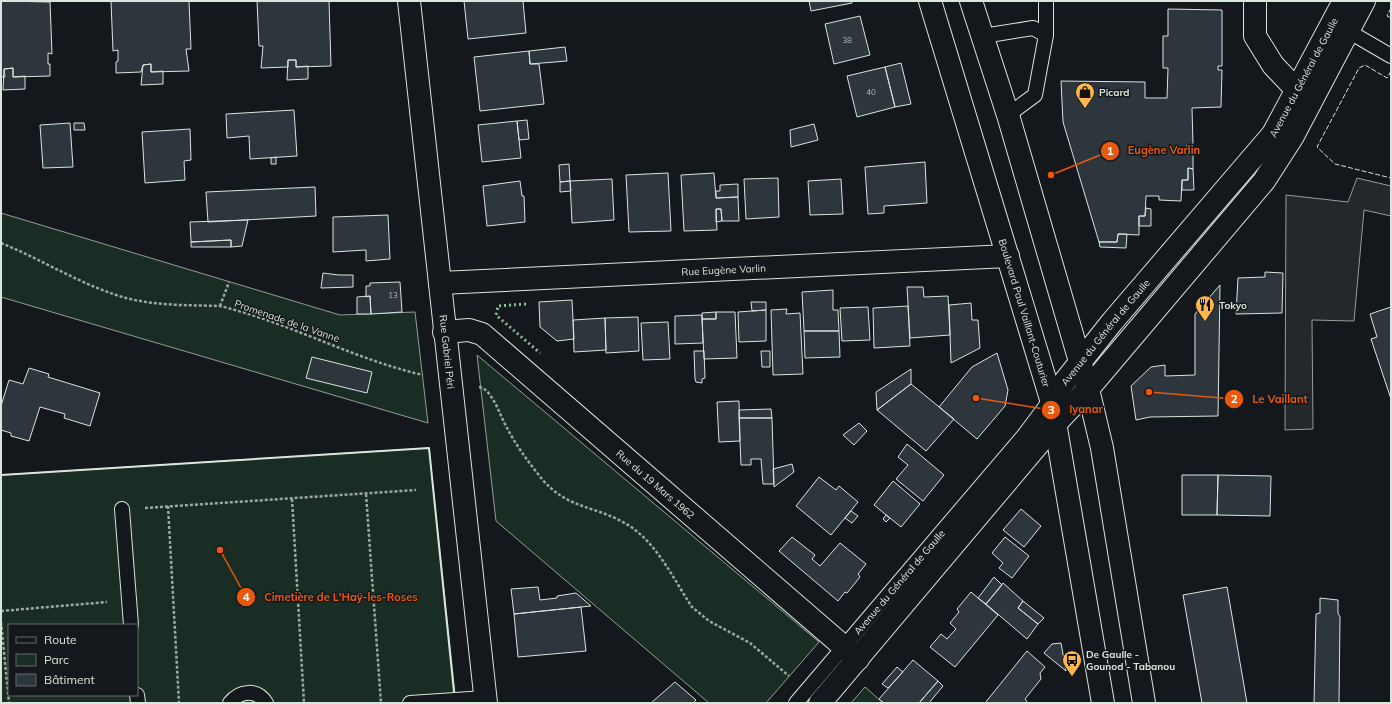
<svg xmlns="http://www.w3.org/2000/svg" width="1392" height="704" viewBox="0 0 1392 704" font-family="Mulish,sans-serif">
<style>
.green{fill:#1a2d24;stroke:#939e99;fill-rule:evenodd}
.parking{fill:#24282b;stroke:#939e99}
.building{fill:#2c363c;stroke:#d8e6dc}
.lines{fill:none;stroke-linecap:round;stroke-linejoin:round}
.service-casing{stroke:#d8e6dc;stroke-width:16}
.minor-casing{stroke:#d8e6dc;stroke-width:24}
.tertiary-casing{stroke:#d8e6dc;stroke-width:24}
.secondary-casing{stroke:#d8e6dc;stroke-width:24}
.path{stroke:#9da8a2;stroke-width:2.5;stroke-dasharray:3 2;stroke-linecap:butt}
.service{stroke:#14181c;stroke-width:14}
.minor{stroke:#14181c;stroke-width:22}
.tertiary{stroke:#14181c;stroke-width:22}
.secondary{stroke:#14181c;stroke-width:22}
.hedge{stroke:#8ac095;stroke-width:3;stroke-dasharray:2 3;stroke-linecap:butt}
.fence{stroke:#d8e6dc;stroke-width:1;stroke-dasharray:5 2;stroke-linecap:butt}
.wall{stroke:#d8e6dc;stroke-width:2}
.labels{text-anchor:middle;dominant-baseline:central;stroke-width:3;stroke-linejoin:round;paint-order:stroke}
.number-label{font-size:8px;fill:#adbab4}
.street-label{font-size:10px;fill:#d8e6dc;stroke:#14181c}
.poi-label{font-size:10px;font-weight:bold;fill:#d8e6dc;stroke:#14181c;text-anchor:start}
.leader{fill:none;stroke:#e8590c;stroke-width:1.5}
.callout-dot{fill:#e8590c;stroke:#14181c;stroke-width:1.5}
.mark-label{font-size:12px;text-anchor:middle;font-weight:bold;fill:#fff}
.callout-label{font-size:11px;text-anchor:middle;font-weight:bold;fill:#e8590c;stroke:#14181c;stroke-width:3;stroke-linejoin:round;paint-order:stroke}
</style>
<rect width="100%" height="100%" fill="#14181c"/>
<path class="green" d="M1 213 340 315 415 312 428 423 1 297Z
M477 355 819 642 766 703H709L496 521Z
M429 448 456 703H1V475ZM9 625H137V695H9Z
M865 687 883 703H851Z"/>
<path class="parking" d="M1357 178 1391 186V216L1364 210 1354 321 1312 320 1313 429 1285 430 1286 195 1348 202Z"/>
<path class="building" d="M1 1 50 2 52 54 48 53V64H50V76L13 77V68L4 69 5 77H1Z
M111 1H189L191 49H186L189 71 151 72V64L143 65 141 72 116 73V62L118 61V50L113 51Z
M257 1H329L331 66 296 67V60H288V67L261 68 263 46H259Z
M464 1H523L526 33 468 39Z
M809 1H852V3L811 11Z
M1168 9 1222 10V66H1218V70H1222L1221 107 1192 108 1193 145H1187V155L1193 154V169L1188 168V180H1182L1181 201 1159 200V196H1146L1145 216H1139V235L1118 234 1117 242H1099L1063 122 1061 81 1145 82V98H1167L1168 68H1163V36H1168Z
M860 16 870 55 834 64 825 24Z
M565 47 567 61 530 64 529 51Z
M529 51 530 64H539L544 104 480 111 474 57Z
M288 60H296V67L308 66V79L287 80Z
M901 63 911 104 895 107 885 67Z
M151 64V72L163 71V84L141 85 143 65Z
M885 67 895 107 857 117 847 76Z
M13 68V77L25 76V89L3 90 4 69Z
M294 110 297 156 250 159 249 136 227 138 226 114Z
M527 120 529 139 519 140 517 121Z
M517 121 521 158 482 162 478 125Z
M70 123 73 167 43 168 40 125Z
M74 123H84L85 130H74Z
M814 124 818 140 791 147 790 130Z
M190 129 191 160 184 161 185 180 145 183 142 132Z
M276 157V164H271V158Z
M925 162 927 203 884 206V213L868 214 865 167Z
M569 164 570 181 560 182 559 165Z
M1188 168 1193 169 1194 190H1182V180H1188Z
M668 173 671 231 629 232 626 175Z
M714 173 716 198 738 197 739 221H722L721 209H716L717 230 684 231 681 175Z
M778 178 779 217 746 219 744 179Z
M612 179 614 220 572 223 570 181Z
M841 179 843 214 810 215 808 181Z
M520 181 522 196H524L525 222 487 226 483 186Z
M570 181 571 191 560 192V182Z
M738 184V197L716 198V191H720V185Z
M315 187 316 216 208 222 206 192Z
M1146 208 1151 209V226H1139V216H1145Z
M716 209H721L722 221 716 222Z
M388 215 390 259 366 261V250L333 252V217Z
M248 220 242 246 231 247V240L191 242 190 222Z
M1118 234H1127L1126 248 1100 247 1099 242H1117Z
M231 240V247H191V242Z
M1265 272 1283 273 1282 313 1236 314 1238 278 1265 277Z
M323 273 339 275H353V287L321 288Z
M400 282 402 312 371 314 370 296 366 297V286H370V283Z
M1220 285 1218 416 1150 417 1136 420 1131 386 1151 367 1165 365V376L1195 375V314Z
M907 287H923L924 297 948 296 950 335 910 338Z
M833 290V310H838L839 331H804L802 292Z
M370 296 371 314H357V297Z
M572 300 574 339 557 341 540 327 539 302Z
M751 302H766V310L752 311Z
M971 303 972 320H978L980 348 951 363 949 305Z
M908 306 910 346 874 348 873 308Z
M868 307 870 340 842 341 840 308Z
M1391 307V399L1371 339 1377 337 1370 314Z
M787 309 786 314 800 313 803 374 773 375 771 310Z
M766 310V341L739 342 738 312Z
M716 312H735L737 358 704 359 702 319H716Z
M716 312V319H702V313Z
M702 315 703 343 675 344V316Z
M638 317 639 351 606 353 605 318Z
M605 318 606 350 574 352 573 320Z
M668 322 670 359 643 360 641 323Z
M804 331H839L840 357 805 358Z
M694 351H704L705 378 702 379V383L696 382 695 379Z
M761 351H770V367H762Z
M997 353 1008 390 1005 406 977 439 939 407 972 367Z
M312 357 372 372 367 393 306 378Z
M29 368 49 374 48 377 100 393 90 426 64 418 65 414 40 407 29 441 11 436V433L1 430V406L9 380 23 384Z
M911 369V384L877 410 876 392Z
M911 384 954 419 926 451 877 410Z
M739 401 740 441 719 442 717 402Z
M771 409 772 418H739V410Z
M739 418H772L774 484H763L761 459H751V465H741Z
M859 423 867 431 854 445 843 435Z
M907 444 944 475 923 501 896 479 908 465 898 457Z
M792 464 794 472 774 487 773 469Z
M1182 475H1218L1217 515H1182Z
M1218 475 1271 476 1270 516 1217 515Z
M819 477 836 490 839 486 858 502 831 535 796 506Z
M893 481 920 504 901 527 874 505Z
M1021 509 1041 526 1024 547 1003 530Z
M851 511 858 516 852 523 845 518Z
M886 515 890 518 886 522 883 519Z
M792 537 815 555 812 559 820 566 840 543 866 564 858 574 860 577 847 593 845 592 838 601 779 551Z
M1005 537 1029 556 1012 578 999 568 1003 563 992 553Z
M994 577 1002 585 986 604 978 598Z
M1003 583 1023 601 1018 608 1038 624 1027 639 986 604Z
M538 587 540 600 557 598V596L576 593 591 606 514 614 511 589Z
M1227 587 1247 703H1202L1183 595Z
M971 592 998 615 955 667 930 647 941 634 947 639 956 629 950 623 959 612 957 609Z
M1320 598 1338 600V613L1340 617 1339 703H1314L1316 614 1320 613Z
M1023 601 1044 618 1038 624 1018 608Z
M581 607 586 651 518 657 514 614Z
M1061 643 1066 671 1044 653 1052 644Z
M1027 651 1045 667 1040 673 1041 679 1025 699 1028 703H985Z
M913 660 938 681 919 703H884L879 699Z
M897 667 903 672 888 688 882 684Z
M938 681 943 686 929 703H919Z
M675 682 696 700 693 703H651Z"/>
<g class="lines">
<g class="service-casing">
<g id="service">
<path d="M1348 31 1391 56"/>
<path d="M983 36 1033 28 1046 35"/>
<path d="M1008 115 1035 95 1046 35V1"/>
<path d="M122 509 131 625"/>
<path d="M137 695 138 703"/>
<path d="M230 703C240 690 257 689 266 703"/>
<path d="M410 703 485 698"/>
<path id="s1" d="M796 703 1025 434 1051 399"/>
</g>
</g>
<g class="minor-casing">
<g id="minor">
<path d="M1255 1V36L1273 65 1306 100"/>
<path id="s2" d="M440 283 1008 256"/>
<path id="s3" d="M444 332 469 330 482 334 858 659"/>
<path id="s4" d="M1051 399 1112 322 1273 134 1344 1"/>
</g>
</g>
<g class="tertiary-casing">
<g id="tertiary">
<path id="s5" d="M409 1 486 703"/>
<path d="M820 703 1056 423 1088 389 1264 181 1293 136 1364 1"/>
</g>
</g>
<g class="secondary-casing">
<g id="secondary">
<path id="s6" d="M930 1 1051 399 1103 703"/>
<path d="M971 1 1008 115 1088 389 1102 448 1144 703"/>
</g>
</g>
<path class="path" d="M1 243C43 260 83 286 126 298 157 306 190 305 220 306 290 323 353 359 423 375
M220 306 229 282
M479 387C485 388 489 393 492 398 498 407 501 417 506 426 515 444 529 463 542 479 567 508 590 505 621 521 655 538 672 577 692 607L709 621 750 643 789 676
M366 494 381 703
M292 499 304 703
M168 506 179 703
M145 508 416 490
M1 611 107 602
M1 622 9 703"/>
<use href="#service" class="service"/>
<use href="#minor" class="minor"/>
<use href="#tertiary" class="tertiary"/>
<use href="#secondary" class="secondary"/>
<path class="hedge" d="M526 304 498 306 496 315 540 353"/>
<path class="fence" d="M1391 8 1387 16 1391 18
M1391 71 1387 78 1365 65 1359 68 1317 147 1335 164 1391 178"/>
<path class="wall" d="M1 475 429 448 454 692"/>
</g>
<defs>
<g id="shop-pin" transform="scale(1)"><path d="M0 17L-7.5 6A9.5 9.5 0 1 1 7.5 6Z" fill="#ffb74d" stroke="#14181c"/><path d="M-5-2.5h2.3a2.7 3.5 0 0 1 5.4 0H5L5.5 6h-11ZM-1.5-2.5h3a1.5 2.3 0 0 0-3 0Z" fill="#111"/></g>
<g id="restaurant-pin" transform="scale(1)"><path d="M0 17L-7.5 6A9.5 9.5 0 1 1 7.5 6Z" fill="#ffb74d" stroke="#14181c"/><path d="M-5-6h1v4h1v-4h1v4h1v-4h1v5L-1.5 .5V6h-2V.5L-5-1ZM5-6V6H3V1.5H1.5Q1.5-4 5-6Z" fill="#111"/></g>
<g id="bus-pin" transform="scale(1)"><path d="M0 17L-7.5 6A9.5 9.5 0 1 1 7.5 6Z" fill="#ffb74d" stroke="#14181c"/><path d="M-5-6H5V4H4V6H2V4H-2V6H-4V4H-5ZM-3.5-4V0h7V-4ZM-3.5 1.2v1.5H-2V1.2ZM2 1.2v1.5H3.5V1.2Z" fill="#111"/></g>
</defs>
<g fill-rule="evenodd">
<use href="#shop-pin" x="1085" y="92"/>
<use href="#restaurant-pin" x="1205" y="305"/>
<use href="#bus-pin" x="1072" y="660"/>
</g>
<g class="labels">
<g class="number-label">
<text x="847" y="40">38</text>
<text x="871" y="92">40</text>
<text x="393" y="295">13</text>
</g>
<g class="street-label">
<text stroke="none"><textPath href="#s4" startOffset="410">Avenue du Général de Gaulle</textPath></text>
<text stroke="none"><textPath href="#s2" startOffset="284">Rue Eugène Varlin</textPath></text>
<text stroke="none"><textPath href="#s6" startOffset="326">Boulevard Paul Vaillant-Couturier</textPath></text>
<text transform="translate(287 321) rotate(19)">Promenade de la Vanne</text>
<text stroke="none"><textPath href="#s4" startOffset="86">Avenue du Général de Gaulle</textPath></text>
<text stroke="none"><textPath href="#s5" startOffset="353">Rue Gabriel Péri</textPath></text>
<text stroke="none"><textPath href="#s3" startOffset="268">Rue du 19 Mars 1962</textPath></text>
<text stroke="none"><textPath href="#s1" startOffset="159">Avenue du Général de Gaulle</textPath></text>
</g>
<g class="poi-label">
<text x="1099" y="92">Picard</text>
<text x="1219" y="305">Tokyo</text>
<text x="1086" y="654">De Gaulle -<tspan x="1086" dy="12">Gounod - Tabanou</tspan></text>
</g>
</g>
<path class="leader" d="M1051 175L1110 151M1149 392L1234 399M976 398L1051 410M220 550L246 597"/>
<g class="callout-dot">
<circle cx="1051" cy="175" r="4"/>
<circle cx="1149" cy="392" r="4"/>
<circle cx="976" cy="398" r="4"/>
<circle cx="220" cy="550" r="4"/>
<circle cx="1110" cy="151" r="10"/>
<circle cx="1234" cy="399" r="10"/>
<circle cx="1051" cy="410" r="10"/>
<circle cx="246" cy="597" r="10"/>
</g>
<g class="mark-label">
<text x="1110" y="155">1</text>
<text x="1234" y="403">2</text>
<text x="1051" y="414">3</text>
<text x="246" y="601">4</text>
</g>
<g class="callout-label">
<text x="1164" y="154">Eugène Varlin</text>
<text x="1280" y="403">Le Vaillant</text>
<text x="1086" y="413">Iyanar</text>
<text x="341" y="601">Cimetière de L'Haÿ-les-Roses</text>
</g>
<rect width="1392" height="704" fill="none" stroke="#d8e6dc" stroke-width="4"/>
<rect x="8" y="624" width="130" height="72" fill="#14181c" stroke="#626a69"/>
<rect x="16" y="637" width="20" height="6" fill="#14181c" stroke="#626a69"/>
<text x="44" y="644" font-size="12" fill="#d8e6dc">Route</text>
<rect x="16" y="654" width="20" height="12" fill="#1a2d24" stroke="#626a69"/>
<text x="44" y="664" font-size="12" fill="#d8e6dc">Parc</text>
<rect x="16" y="674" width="20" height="12" fill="#2c363c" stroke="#626a69"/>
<text x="44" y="684" font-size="12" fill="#d8e6dc">Bâtiment</text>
</svg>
